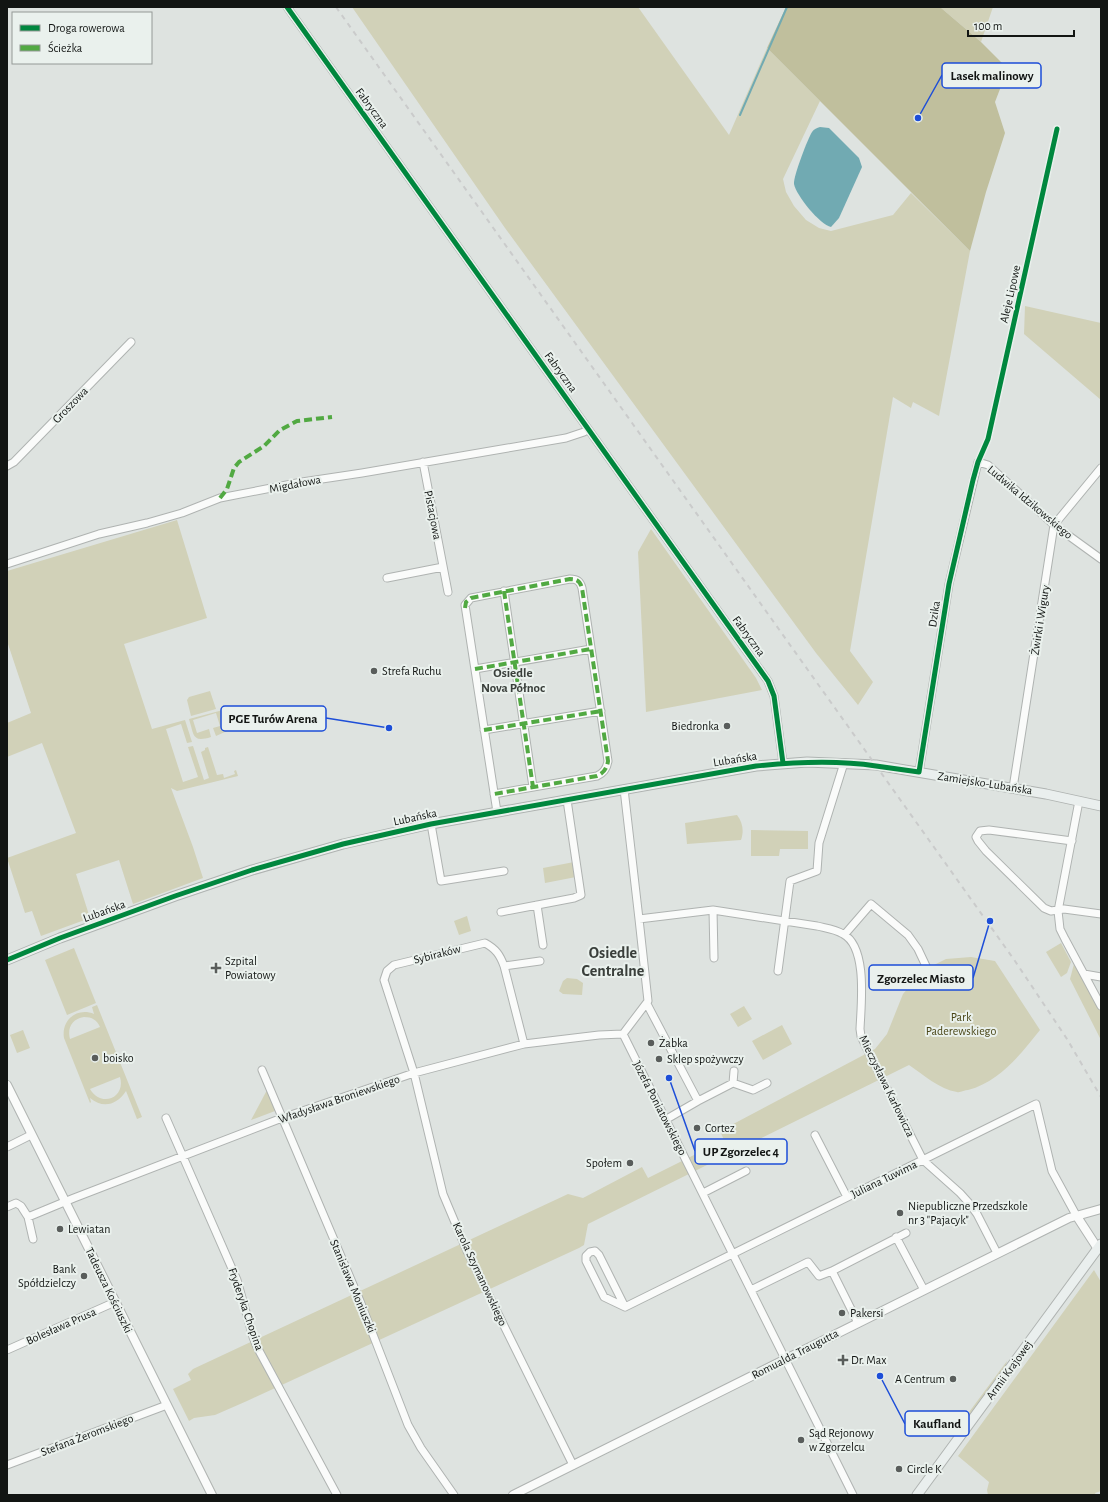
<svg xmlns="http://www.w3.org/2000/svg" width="1108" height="1502" viewBox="0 0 1108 1502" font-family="'Alegreya Sans',sans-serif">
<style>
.green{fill:#d1d1b8;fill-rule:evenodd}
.forest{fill:#c0bf9d}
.water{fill:#71aab2}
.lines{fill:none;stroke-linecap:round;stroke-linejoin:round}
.stream{stroke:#71aab2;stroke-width:2}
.pedestrian-casing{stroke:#afb3b1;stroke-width:7}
.minor-casing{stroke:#afb3b1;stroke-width:9}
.tertiary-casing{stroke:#afb3b1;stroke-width:10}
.secondary-casing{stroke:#afb3b1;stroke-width:11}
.pedestrian{stroke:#fafbfa;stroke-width:5}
.minor{stroke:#fafbfa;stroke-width:7}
.tertiary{stroke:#fafbfa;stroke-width:8}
.secondary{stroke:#eaefee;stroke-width:9}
.rail{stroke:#cacbcb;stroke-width:2;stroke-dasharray:5 5;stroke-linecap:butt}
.quiet{stroke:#51a942;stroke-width:4;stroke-dasharray:8 4;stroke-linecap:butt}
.cycleway-casing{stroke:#eaf1ed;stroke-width:8}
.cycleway{stroke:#00873e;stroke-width:5}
.poi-dot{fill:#595d5b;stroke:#eaf1ed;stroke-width:1.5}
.labels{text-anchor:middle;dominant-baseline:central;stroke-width:4;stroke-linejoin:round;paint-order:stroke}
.street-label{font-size:12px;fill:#121513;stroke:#eaf1ed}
.poi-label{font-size:12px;fill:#121513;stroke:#eaf1ed;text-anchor:start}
.park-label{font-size:12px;fill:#494516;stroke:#eaf1ed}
.neighbourhood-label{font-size:13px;font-weight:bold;fill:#3a3f3b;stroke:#eaf1ed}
.district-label{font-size:16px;font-weight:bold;fill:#3a3f3b;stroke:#eaf1ed}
.leader{fill:none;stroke:#1d4ed8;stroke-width:1.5}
.callout-dot{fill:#1d4ed8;stroke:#eaf1ed;stroke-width:1.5}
.callout{fill:#eaf1ed;stroke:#1d4ed8;stroke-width:1.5}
.callout-label{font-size:13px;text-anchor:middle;font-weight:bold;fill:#121513}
</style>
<rect width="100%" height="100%" fill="#dee3e0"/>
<path class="green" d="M352 7H638L729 135 767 48 820 101 783 179 786 192 794 206 806 220 819 228 831 231 893 215 911 193 970 251 939 416 913 402 911 408 893 397 850 651 873 682 858 705 816 653 505 228Z
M940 7H993L981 42Z
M1025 306 1101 323V400L1024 334Z
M177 520 207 618 124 644 152 729 185 720 192 742 187 743 181 724 166 729 183 782 198 777 188 747 193 746 204 780 209 778 201 752 205 750V748L208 747 217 775 223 774 224 778 235 774 234 771 236 770 238 776 177 791 171 788 193 847 203 878 133 904 119 860 76 874 90 918 41 936 32 911 25 913 7 858 76 833 42 743 7 757V723L31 713 7 641V571Z
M651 529 756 678 762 690 646 712 638 552Z
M210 691 216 709 191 716 187 700 189 697Z
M223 710 229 726 227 731 216 736 213 728 220 726 216 713 193 720 197 733 209 729 211 737C192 743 194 735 189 719Z
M737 815C743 823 744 831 741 840L687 844 685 823Z
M751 830 808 831V849H780L779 856H751Z
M574 862 576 877 545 883 543 868Z
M467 916 471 931 459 935 454 921Z
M1061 943 1071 962 1067 973 1061 977 1046 952Z
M74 948 96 1003 67 1015 45 960Z
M971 957 995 961 1040 1030C1020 1055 1000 1081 968 1090 965 1090 960 1093 957 1092 939 1089 924 1075 909 1065L588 1224 584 1245 579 1248 247 1401 215 1415 194 1418 189 1421 173 1389 191 1380 188 1374 193 1369 568 1194 583 1198 642 1167 648 1178 724 1140 720 1131 875 1049 887 1034 903 994 924 970 946 959Z
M1074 964 1101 1012V1040L1070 979Z
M567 978 577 979 583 983 582 995 563 994 559 991 563 981Z
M97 1005 142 1117 137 1119 126 1091C117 1105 103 1109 90 1098L91 1102 90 1103 64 1038C61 1020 77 1007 94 1014L92 1007ZM84 1017C92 1017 97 1020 100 1027L70 1039C67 1028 72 1019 84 1017ZM120 1077C126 1098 101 1108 90 1089Z
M744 1006 752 1019 738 1027 730 1014Z
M782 1025 792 1044 763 1060 752 1041Z
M23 1030 30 1048 17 1053 10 1035Z
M267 1090 275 1111 251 1120Z
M1094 1270 1101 1282V1491L1095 1493 1096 1495H988L987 1490 989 1482 958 1456Z
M1007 1361 1006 1365 960 1428 958 1427Z"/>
<path class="forest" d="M786 7H940L981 42 1003 64 1005 76 995 102 1005 133 986 192 970 251 767 48Z"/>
<path class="water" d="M820 127 829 128 859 158 862 167 839 218 831 227C820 225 796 195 794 184 793 177 808 138 812 132 814 129 817 128 820 127Z"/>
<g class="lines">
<path class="stream" d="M740 115 787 7"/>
<g class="pedestrian-casing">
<path id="pedestrian" d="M978 462 988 439 1057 129"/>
</g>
<g class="minor-casing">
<path id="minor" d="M287 7 768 681 774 696 783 763
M423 462 448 592
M7 466 14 462 131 342
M7 564 99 534 147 523 182 513 220 498 302 482 362 473 566 438 584 432 588 429
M387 578 443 567
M504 591 533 787
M475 669 591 649
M484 730 601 711
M919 772 949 584 978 462 988 465 1054 525 1101 559
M1013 788 1054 525 1101 468
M624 789 639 919 648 1001 623 1034 853 1495
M494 794 597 776C604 773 607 768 608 761L582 588C580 581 577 579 570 579L471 598 465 605 497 812
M1079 801 1058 911 1060 929 1065 939 1101 1006
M431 824 441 881 504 871
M1072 841 989 830 980 831 976 837 978 841 986 851 1044 908 1051 911 1064 909 1101 914
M537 905 543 945
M713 910 714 958
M501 912 574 898 581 895 567 800
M639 919 713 910 817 926C825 928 835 929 843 934 868 947 861 1005 860 1029L861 1036 868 1051 923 1160 960 1193 969 1203 977 1214 997 1253
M845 934 871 904 908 935 918 949 926 966
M504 966 540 961
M778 971 790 881 817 871 819 843 844 763
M1084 974 1101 977
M647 1004 698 1101
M524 1044 504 966C500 955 496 949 485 943L394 965 387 971 384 980 414 1073 443 1194 467 1251 573 1465
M262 1070 360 1301 408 1425 421 1448 454 1495
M733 1083 753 1090 767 1083
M166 1118 237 1280 253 1337 257 1347 337 1495
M665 1120 698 1101 733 1083 734 1071
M815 1135 847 1197
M7 1147 31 1135
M703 1193 746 1171
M7 1207 16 1203 21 1206 28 1217 74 1198 282 1118 414 1073 524 1044 599 1035 623 1034
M28 1217 33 1239
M896 1237 924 1290
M832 1271 906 1233
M751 1290 808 1262 819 1276 832 1271 858 1323
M625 1307 604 1297 586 1261V1256L590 1252 595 1251 599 1255 625 1307 1036 1104 1052 1171 1076 1215
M7 1350 115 1302
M7 1465 167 1405"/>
</g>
<g class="tertiary-casing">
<path id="tertiary" d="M7 1085 212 1495
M1076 1215 1098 1249
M513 1495 1069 1218 1101 1209"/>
</g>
<g class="secondary-casing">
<path id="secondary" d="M7 960 60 938 175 896 252 870 343 844 431 824 756 766 807 762 876 765 1046 794 1101 806
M917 1495 1101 1244"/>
</g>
<use href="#pedestrian" class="pedestrian"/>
<use href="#minor" class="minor"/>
<use href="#tertiary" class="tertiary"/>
<use href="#secondary" class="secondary"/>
<path class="rail" d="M336 7 1015 961 1067 1039 1101 1097"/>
<path class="quiet" d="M220 498 227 489 234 468 239 462 264 446 280 430 297 421 332 417
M504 591 533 787
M465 608 466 602 471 598 570 579C577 579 580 581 582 588L608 761C607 768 604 773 597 776L494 794
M475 669 591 649
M484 730 601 711"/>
<g class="cycleway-casing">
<path id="cycleway" d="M287 7 768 681 774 696 783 763
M7 960 60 938 175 896 252 870 343 844 431 824 756 766C795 762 837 760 876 766 891 768 905 770 919 772L949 584 973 480 978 462 988 439 1057 129"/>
</g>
<use href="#cycleway" class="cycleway"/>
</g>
<g class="poi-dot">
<circle cx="374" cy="671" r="4"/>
<circle cx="727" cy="726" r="4"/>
<path d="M214 962h4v4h4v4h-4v4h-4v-4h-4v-4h4z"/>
<circle cx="651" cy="1043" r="4"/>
<circle cx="95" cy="1058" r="4"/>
<circle cx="659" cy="1059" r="4"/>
<circle cx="697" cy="1128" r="4"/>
<circle cx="630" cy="1163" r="4"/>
<circle cx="900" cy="1213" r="4"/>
<circle cx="60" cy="1229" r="4"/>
<circle cx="84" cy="1276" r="4"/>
<circle cx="842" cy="1313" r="4"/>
<path d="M841 1354h4v4h4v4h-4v4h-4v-4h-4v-4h4z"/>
<circle cx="953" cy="1379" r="4"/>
<circle cx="801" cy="1440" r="4"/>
<circle cx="899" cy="1469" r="4"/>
</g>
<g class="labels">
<g class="street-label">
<text transform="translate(372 108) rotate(54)">Fabryczna</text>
<text transform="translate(1010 294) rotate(-77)">Aleje Lipowe</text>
<text transform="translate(561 372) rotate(54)">Fabryczna</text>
<text transform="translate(70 405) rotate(-46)">Groszowa</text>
<text transform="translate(295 484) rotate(-11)">Migdałowa</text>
<text transform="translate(1030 502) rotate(40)">Ludwika Idzikowskiego</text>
<text transform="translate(433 515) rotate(79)">Pistacjowa</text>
<text transform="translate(934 614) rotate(-81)">Dzika</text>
<text transform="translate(1040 620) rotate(-81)">Żwirki i Wigury</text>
<text transform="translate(749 636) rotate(54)">Fabryczna</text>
<text transform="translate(735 759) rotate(-9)">Lubańska</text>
<text transform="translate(985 783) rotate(9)">Zamiejsko-Lubańska</text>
<text transform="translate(415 817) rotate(-12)">Lubańska</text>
<text transform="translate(104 911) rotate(-20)">Lubańska</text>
<text transform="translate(437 954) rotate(-14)">Sybiraków</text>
<text transform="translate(887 1086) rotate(64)">Mieczysława Karłowicza</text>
<text transform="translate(339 1099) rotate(-19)">Władysława Broniewskiego</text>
<text transform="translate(660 1108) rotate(63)">Józefa Poniatowskiego</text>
<text transform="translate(884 1179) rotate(-26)">Juliana Tuwima</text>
<text transform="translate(480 1274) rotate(65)">Karola Szymanowskiego</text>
<text transform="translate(353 1286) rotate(67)">Stanisława Moniuszki</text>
<text transform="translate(109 1290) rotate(64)">Tadeusza Kościuszki</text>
<text transform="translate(246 1309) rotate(71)">Fryderyka Chopina</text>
<text transform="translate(61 1326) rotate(-24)">Bolesława Prusa</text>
<text transform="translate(795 1354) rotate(-27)">Romualda Traugutta</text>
<text transform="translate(1009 1370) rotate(-54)">Armii Krajowej</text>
<text transform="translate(87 1435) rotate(-21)">Stefana Żeromskiego</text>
</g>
<g class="poi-label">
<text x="382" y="671">Strefa Ruchu</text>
<text x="719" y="726" text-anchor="end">Biedronka</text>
<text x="225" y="961">Szpital<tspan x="225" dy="14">Powiatowy</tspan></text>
<text x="659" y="1043">Żabka</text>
<text x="103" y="1058">boisko</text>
<text x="667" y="1059">Sklep spożywczy</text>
<text x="705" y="1128">Cortez</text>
<text x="622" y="1163" text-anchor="end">Społem</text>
<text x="908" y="1206">Niepubliczne Przedszkole<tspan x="908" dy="14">nr 3 "Pajacyk"</tspan></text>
<text x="68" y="1229">Lewiatan</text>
<text x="76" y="1269" text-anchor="end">Bank<tspan x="76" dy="14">Spółdzielczy</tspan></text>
<text x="850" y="1313">Pakersi</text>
<text x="851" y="1360">Dr. Max</text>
<text x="945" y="1379" text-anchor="end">A Centrum</text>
<text x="809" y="1433">Sąd Rejonowy<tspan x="809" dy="14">w Zgorzelcu</tspan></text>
<text x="907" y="1469">Circle K</text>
</g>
<g class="park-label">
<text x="961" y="1017">Park<tspan x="961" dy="14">Paderewskiego</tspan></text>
</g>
<g class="neighbourhood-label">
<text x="513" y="673">Osiedle<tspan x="513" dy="15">Nova Północ</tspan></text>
</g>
<g class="district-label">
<text x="613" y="953">Osiedle<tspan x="613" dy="18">Centralne</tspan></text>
</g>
</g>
<path class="leader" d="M918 118L942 75M389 728L326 718M990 921L973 978M669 1078L695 1151M880 1376L905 1424"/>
<g class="callout-dot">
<circle cx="918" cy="118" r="4"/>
<circle cx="389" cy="728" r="4"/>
<circle cx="990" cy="921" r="4"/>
<circle cx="669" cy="1078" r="4"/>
<circle cx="880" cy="1376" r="4"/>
</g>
<g class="callout">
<rect x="942" y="63" width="99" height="25" rx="4"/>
<rect x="221" y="706" width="105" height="25" rx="4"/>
<rect x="869" y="965" width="104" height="25" rx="4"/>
<rect x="695" y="1139" width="92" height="25" rx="4"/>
<rect x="905" y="1411" width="64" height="25" rx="4"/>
</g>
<g class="callout-label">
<text x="992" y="80">Lasek malinowy</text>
<text x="273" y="723">PGE Turów Arena</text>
<text x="921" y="983">Zgorzelec Miasto</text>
<text x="741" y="1156">UP Zgorzelec 4</text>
<text x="937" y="1428">Kaufland</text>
</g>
<rect width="1108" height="1502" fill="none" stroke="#121513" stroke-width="16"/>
<rect x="12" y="12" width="140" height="52" fill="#eaf1ed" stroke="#949996"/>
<rect x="20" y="25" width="20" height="6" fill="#00873e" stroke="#949996"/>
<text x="48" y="32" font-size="12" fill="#121513">Droga rowerowa</text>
<rect x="20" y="45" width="20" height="6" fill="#51a942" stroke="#949996"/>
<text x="48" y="52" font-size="12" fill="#121513">Ścieżka</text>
<path d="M968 30v6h106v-6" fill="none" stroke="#121513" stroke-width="2"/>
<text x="974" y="30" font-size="12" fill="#121513" stroke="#eaf1ed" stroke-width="3" paint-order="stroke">100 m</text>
</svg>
